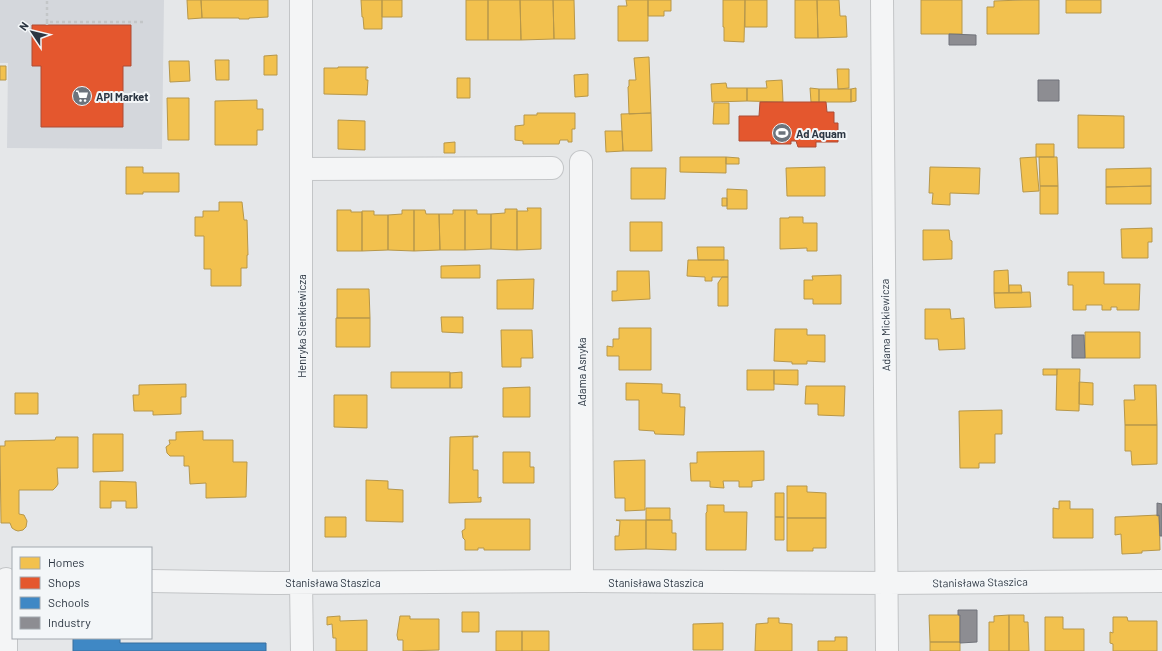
<svg xmlns="http://www.w3.org/2000/svg" width="1162" height="651" viewBox="0 0 1162 651" font-family="Barlow,sans-serif">
<style>
.built{fill:#d4d7dc}
.homes{fill:#f2c14e;stroke:#b7974a}
.shops{fill:#e4572e;stroke:#ad4d34}
.schools{fill:#3f88c5;stroke:#396f9e}
.industry{fill:#8d8d92;stroke:#70737a}
.lines{fill:none;stroke-linecap:round;stroke-linejoin:round}
.minor-casing{stroke:#c3c5c7;stroke-width:24}
.path{stroke:#c3c6c8;stroke-width:2.5;stroke-dasharray:3 3;stroke-linecap:butt}
.minor{stroke:#f4f5f6;stroke-width:22}
.labels{text-anchor:middle;dominant-baseline:central;stroke-width:4;stroke-linejoin:round;paint-order:stroke}
.poi-label{font-size:11px;font-weight:bold;fill:#2c3642;stroke:#f3f6f8;text-anchor:start}
.street-label{font-size:11px;fill:#2c3642;stroke:#f3f6f8}
</style>
<rect width="100%" height="100%" fill="#e5e7e9"/>
<path class="built" d="M0 0H164L162 149 7 148 8 63H0Z"/>
<path class="homes" d="M187 0H201L202 18 188 19Z
M201 0H268V17L249 18V19H239V18H202Z
M361 0H382V29H364L363 17H362Z
M382 0H402V17H382Z
M466 0H488V40H466Z
M488 0H520L521 40H488Z
M520 0H553L554 39 521 40Z
M553 0H574L575 39H554Z
M626 0H648V41H618V6H627Z
M648 0H671V11H664V16H648Z
M723 0H745L744 42 724 41V27H723Z
M745 0H767V27H745Z
M795 0H817L818 38H795Z
M817 0H839L840 16H846L847 37 818 38Z
M921 0H962V34H921Z
M1023 0H1039V34H987V7H994V1Z
M1066 0H1101V13H1066Z
M277 55V75H264V56Z
M649 57 651 113 629 114 628 87 629 86V80H636L634 58Z
M215 60H229V80H216Z
M169 61H189L190 81 170 82Z
M0 66H6V80H0Z
M338 67H368V68H366V80H368L367 95 324 94V68H338Z
M837 69H849V88L838 89Z
M588 74V96L575 97 574 75Z
M457 78H470V98H457Z
M782 80 783 102 747 101V88H767L766 81Z
M726 83 727 88H747V101L712 102 711 84Z
M810 88 819 89V102H811Z
M856 88V101L851 102V89Z
M819 89H851V102H819Z
M167 98H189V140H168Z
M257 100V109H263V130H257V145H215V101Z
M714 103H729V124H713Z
M537 113H575V129H572V142H568V140H560L559 144H523V141L515 140V126L524 125V115H537Z
M651 113 652 151H623L621 114Z
M1078 115 1124 116V148H1078Z
M338 120 365 121V150L338 149Z
M605 131H622L623 151 606 152Z
M455 142V153H444V143Z
M1036 144H1054V157H1036Z
M680 157H726V173L680 172Z
M726 157 739 158V164H726Z
M1036 157 1039 191 1023 192 1020 158Z
M1039 157H1057L1058 186H1040Z
M126 167H143V173H179V192H143V194H126Z
M825 167V196H787L786 168Z
M930 167 980 168 979 194 950 193V205L932 204 933 193H929Z
M631 168H666L665 199H631Z
M1151 168V186L1106 187V169Z
M1040 186H1058V214H1040Z
M1151 186V204H1106V187Z
M727 189 747 190V209H727Z
M722 198H727V206H722Z
M219 202H242L244 220H247L248 255H247V268H241V286H211V269H204V236H195V217H203V211H219Z
M527 208H541V249L517 250V211H528Z
M505 209H517V250L491 249V214L505 213Z
M337 210H351V212H362V251H337Z
M402 210H414V251L388 250V215L402 214Z
M414 210H425L426 214H439L440 250 414 251Z
M453 210H465V250H440L439 214H453Z
M465 210H477V214H491V249L465 250Z
M362 211H374V215H388V250L362 251Z
M789 217H803V223H817V251H807V248L780 249V218H789Z
M630 222H662V251H630Z
M1152 228V242H1148V258H1122L1121 229Z
M923 230H949L950 240 952 241V259L923 260Z
M697 247H724V260H698Z
M688 260H728V277H712V281H705V277L687 276Z
M480 265V278H441V266Z
M1008 270 1009 293H994V271Z
M617 271H649L650 299 612 301V291H617Z
M1068 272H1104V284H1140L1139 310H1117V307H1111V310H1102V305H1086V310H1073V285H1068Z
M841 275V304H813V299H804V280H813L812 276Z
M722 277H728V306H718V283Z
M534 279 533 309H497V280Z
M1009 285H1021L1022 293H1009Z
M337 289H369L370 318H337Z
M1030 292 1031 307 995 308 994 293Z
M925 309H950L951 319 964 318 965 349 939 350 938 339H925Z
M441 317H463V333L442 332Z
M336 318H370V347H336Z
M619 328H651V370H619V356H607V346L613 347V339H619Z
M775 329H807V335H825V362L807 361V364H792V362L774 361Z
M501 330H532L533 358H521V367H502Z
M1085 332H1140V358H1085Z
M1043 369H1057V375H1043Z
M1057 369H1080L1079 411 1056 410Z
M747 370H774V390H747Z
M774 370H798V385L774 384Z
M391 372H450V388H391Z
M462 372V388H450V373Z
M1079 382 1093 383V405L1079 404Z
M626 383 662 384V393L680 394V407H685L684 435 655 434 654 431 639 430V400H626Z
M186 384V397H181V414L153 415V411H134L133 395H139V385Z
M1134 385H1156L1157 425H1125L1124 400H1135Z
M806 386H845L844 416 818 415V404H805Z
M530 387V417H503V388Z
M15 393H38V414H15Z
M334 395H367V428L334 427Z
M1002 410V434H995V463H979V468H960L959 411Z
M1125 425H1157V464L1132 465 1131 451H1125Z
M203 431V440H233V462H247L246 497 206 498V483L190 484 189 466H184V456H170L167 453 166 447 170 444 169 440H176V432Z
M93 434H123V471L93 472Z
M478 436V437H473V470H478V498L481 497V502L449 503 450 437Z
M56 437H78V468H57L58 484 56 487 53 490H19V514L24 515 27 521 26 527 23 530 18 531 15 530 12 528 10 523H1L0 446H5V441L55 440Z
M764 451V480L752 481V487H739V481H723L724 488 710 487V481H691L690 463H697V452Z
M503 452H530V467H534V483H503Z
M645 460V510L625 511V498H615L614 461Z
M366 480 388 481V489L403 490V522L366 521Z
M100 481 136 482 137 508H126V501H111V508H100Z
M787 486H807V492L826 493V518H787Z
M775 493H784V517H775Z
M1059 501H1070V509H1093V538H1053V508L1059 509Z
M707 505H724V512H747L746 550H706V513L707 512Z
M646 508H670V520H646Z
M1159 515 1160 550 1142 551V553L1122 554 1121 534 1115 535V517Z
M325 517H346V537H325Z
M775 517H784V540H775Z
M787 518H826V548H813V551H787Z
M465 519H530V550H484V548H478V550H465V540L463 538 462 531 465 529Z
M616 520H646V549L615 550V536H619L620 521Z
M646 520H672V533H676V550L646 549Z
M462 612H479V632H462Z
M929 615H960V642H930Z
M1009 615V651H989V622H994V616Z
M1009 615H1024V622H1028L1029 651H1009Z
M340 616V621L367 620V651H336V638H333L332 624 327 625V617Z
M400 616H410V619H439V650L403 651V640H398L397 635Z
M1045 617H1063V629H1084V651H1045Z
M1113 617H1127L1128 621H1157V651H1113V644L1110 643V632L1113 633Z
M768 618H779V623L792 624V651H755L756 624 768 623Z
M723 623V650H693V624Z
M496 631H522V651H496Z
M522 631H549V651H522Z
M835 637H847V651H818V641H835Z
M930 642H960V651H930Z"/>
<path class="shops" d="M32 25H131V66H123V127H41V66H32Z
M760 102H826L827 112H834V123H838V142H816V147H798L796 141H791V144H771V141H739V116H759Z"/>
<path class="schools" d="M73 638H120V643H266V651H73Z"/>
<path class="industry" d="M949 34 976 35V45H949Z
M1038 80H1059V101H1038Z
M1072 335H1084L1085 358H1072Z
M1157 503 1162 504V536H1160L1159 515 1157 516Z
M958 610H977V642L960 643V615H958Z"/>
<g class="lines">
<g class="minor-casing">
<path id="minor" d="M301 0V582L302 651
M882 0 887 651
M581 162V299L582 581
M301 169 552 168
M6 579V651
M151 581 276 583 582 581 887 583 1162 581"/>
</g>
<path class="path" d="M47 22V0
M47 25V22H145"/>
<use href="#minor" class="minor"/>
</g>
<defs>
<g id="supermarket-disc" transform="scale(1)"><circle r="9.5" fill="#6d747c" stroke="#f3f6f8"/><path d="M-6-5.5h2.5l.6 2H6L4.5 2H-2.5L-4.4-4H-6ZM-1.5 3.2a1.3 1.3 0 1 0 .1 0ZM3 3.2a1.3 1.3 0 1 0 .1 0Z" fill="#fff"/></g>
<g id="stadium-disc" transform="scale(1)"><circle r="9.5" fill="#6d747c" stroke="#f3f6f8"/><path d="M0-5a6.5 5 0 1 0 0 10a6.5 5 0 1 0 0-10ZM-3.5-1.8h7v3.6h-7Z" fill="#fff"/></g>
</defs>
<g fill-rule="evenodd">
<use href="#supermarket-disc" x="82" y="96"/>
<use href="#stadium-disc" x="782" y="133"/>
</g>
<g class="labels">
<g class="poi-label">
<text x="96" y="96">API Market</text>
<text x="796" y="133">Ad Aquam</text>
</g>
<g class="street-label">
<text transform="translate(885 325) rotate(-91)">Adama Mickiewicza</text>
<text transform="translate(301 326) rotate(-90)">Henryka Sienkiewicza</text>
<text transform="translate(581 372) rotate(-90)">Adama Asnyka</text>
<text x="333" y="582">Stanisława Staszica</text>
<text x="656" y="582">Stanisława Staszica</text>
<text transform="translate(980 582) rotate(-1)">Stanisława Staszica</text>
</g>
</g>
<rect x="12" y="547" width="140" height="92" fill="#f3f6f8" stroke="#a3a9af"/>
<rect x="20" y="557" width="20" height="12" fill="#f2c14e" stroke="#a3a9af"/>
<text x="48" y="567" font-size="12" fill="#2c3642">Homes</text>
<rect x="20" y="577" width="20" height="12" fill="#e4572e" stroke="#a3a9af"/>
<text x="48" y="587" font-size="12" fill="#2c3642">Shops</text>
<rect x="20" y="597" width="20" height="12" fill="#3f88c5" stroke="#a3a9af"/>
<text x="48" y="607" font-size="12" fill="#2c3642">Schools</text>
<rect x="20" y="617" width="20" height="12" fill="#8d8d92" stroke="#a3a9af"/>
<text x="48" y="627" font-size="12" fill="#2c3642">Industry</text>
<g transform="translate(32 32) rotate(305)" stroke="#f3f6f8" stroke-width="3" paint-order="stroke">
<path d="M0-3L7 15L0 10L-7 15Z" fill="#2c3642"/>
<text y="-6" font-size="11" font-weight="bold" text-anchor="middle" fill="#2c3642">N</text>
</g>
</svg>
